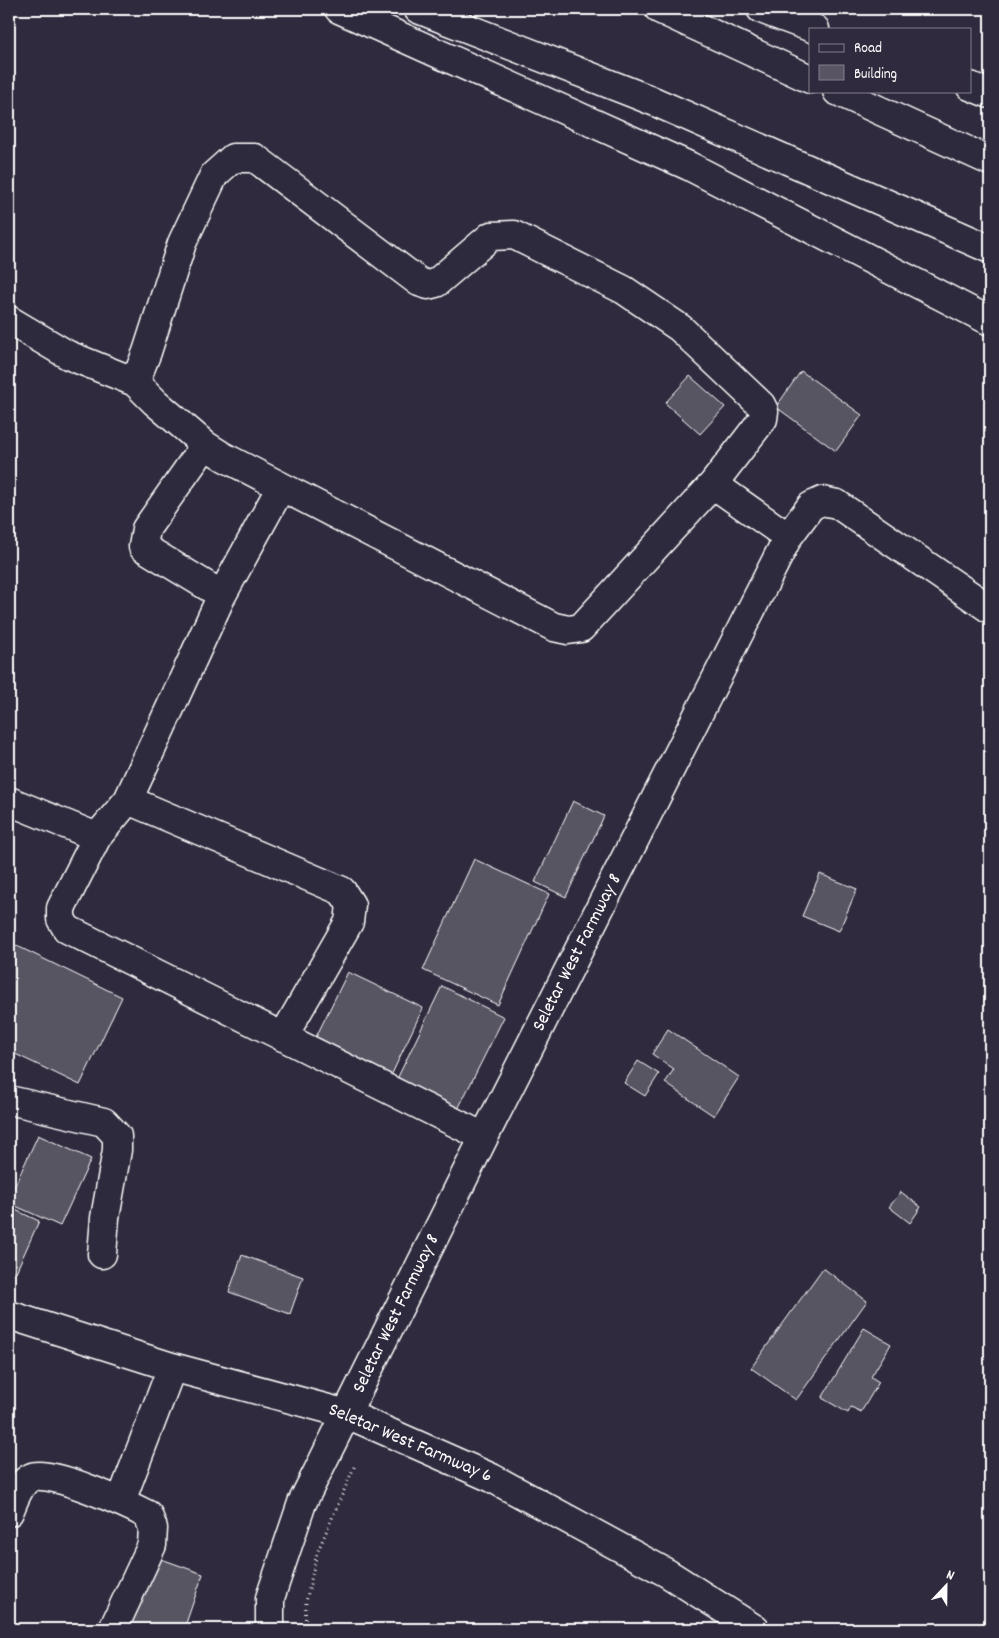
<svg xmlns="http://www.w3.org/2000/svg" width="999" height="1638" viewBox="0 0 999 1638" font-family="Dekko,sans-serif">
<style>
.building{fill:#595564;stroke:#fff}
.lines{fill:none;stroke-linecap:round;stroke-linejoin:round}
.minor-casing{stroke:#fff;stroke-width:31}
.major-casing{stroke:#fff;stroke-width:31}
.highway-casing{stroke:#fff;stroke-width:31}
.path{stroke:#fff;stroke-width:3;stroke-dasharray:1 4;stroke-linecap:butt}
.minor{stroke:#2f2a3d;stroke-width:28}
.major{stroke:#2f2a3d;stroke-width:28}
.highway{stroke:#2f2a3d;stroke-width:28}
.labels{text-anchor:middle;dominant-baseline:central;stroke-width:4;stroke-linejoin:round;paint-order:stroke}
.street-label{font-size:19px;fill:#fff;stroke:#2f2a3d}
</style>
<rect width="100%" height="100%" fill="#2f2a3d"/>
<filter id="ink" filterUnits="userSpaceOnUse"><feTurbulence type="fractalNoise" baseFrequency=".02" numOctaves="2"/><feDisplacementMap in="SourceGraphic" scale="10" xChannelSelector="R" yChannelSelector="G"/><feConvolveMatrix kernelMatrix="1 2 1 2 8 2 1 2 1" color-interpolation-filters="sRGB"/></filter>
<g filter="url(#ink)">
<path class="building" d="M801 371 862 415 836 451 776 407Z
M690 376 725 407 700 434 665 403Z
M573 801 604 816 566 897 535 882Z
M474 859 549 894 498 1005 423 970Z
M820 874 857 889 839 931 802 916Z
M9 942 122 997 80 1085 9 1051Z
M348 972 423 1008 390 1078 314 1041Z
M442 986 504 1017 458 1109 397 1079Z
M668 1029 739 1077 714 1116 665 1083 674 1069 652 1054Z
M638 1061 659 1074 645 1096 624 1083Z
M38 1135 91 1159 60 1226 9 1203V1198Z
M901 1192 921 1207 910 1223 889 1207Z
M9 1207 39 1221 16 1272 9 1269Z
M242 1255 303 1277 290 1314 229 1292Z
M823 1268 867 1301 796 1400 751 1368Z
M864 1328 891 1344 871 1377 879 1382 861 1412 851 1407 848 1413 822 1398Z
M153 1556 203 1574 184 1629H128Z"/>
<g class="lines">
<g class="minor-casing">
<path id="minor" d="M9 320 68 355 135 382 155 402 205 445 224 457 554 627 568 630 581 628 713 484 763 419 764 411 761 405 680 328 624 290 514 235 491 236 436 283 428 285 419 282 255 158H233L214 175 182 243 147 352 135 382
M205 445 146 529 143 547 222 595
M713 484 788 537
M281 487 222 595 128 800 97 837 61 908V919L67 929 484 1137
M128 800 342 891 351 905 349 922 283 1037
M9 801 97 837
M9 1100 104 1122 117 1136V1150L105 1218 102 1254
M9 1315 172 1367 347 1414 492 1478 667 1573 755 1629
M121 1501 172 1367
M9 1512C14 1501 19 1482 32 1477 50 1469 129 1505 148 1515L153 1528 152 1545 113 1629
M270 1629V1598L302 1503 484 1137 788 537 811 506 822 501 837 504 990 609"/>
</g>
<g class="major-casing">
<path id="major" d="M339 9 689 166 990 321"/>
</g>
<g class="highway-casing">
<path id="highway" d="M418 9 653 101 990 249
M659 9 810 79
M761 9 815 29
M970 86 990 94
M837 91 990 161"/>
</g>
<path class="path" d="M305 1629 306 1602 317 1553 355 1465"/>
<use href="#minor" class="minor"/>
<use href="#major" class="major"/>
<use href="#highway" class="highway"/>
</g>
</g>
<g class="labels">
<g class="street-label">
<text transform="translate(578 953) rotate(-63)">Seletar West Farmway 8</text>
<text transform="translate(397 1314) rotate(-64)">Seletar West Farmway 8</text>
<text transform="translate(410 1444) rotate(23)">Seletar West Farmway 6</text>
</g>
</g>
<rect width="999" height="1638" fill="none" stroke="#2f2a3d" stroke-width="30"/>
<rect x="15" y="15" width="969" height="1608" fill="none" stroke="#fff" stroke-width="2" filter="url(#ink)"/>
<rect x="809" y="28" width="162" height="65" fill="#2f2a3d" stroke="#827f8b"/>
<rect x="819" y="44" width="25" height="8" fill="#2f2a3d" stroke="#827f8b"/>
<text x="854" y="52" font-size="15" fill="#ffffff">Road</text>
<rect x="819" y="65" width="25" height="15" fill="#595564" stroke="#827f8b"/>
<text x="854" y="78" font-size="15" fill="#ffffff">Building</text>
<g transform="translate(946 1586) rotate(22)" stroke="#2f2a3d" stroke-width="4" paint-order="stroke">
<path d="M0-4L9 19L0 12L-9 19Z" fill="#ffffff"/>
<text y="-8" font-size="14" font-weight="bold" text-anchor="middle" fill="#ffffff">N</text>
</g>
</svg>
